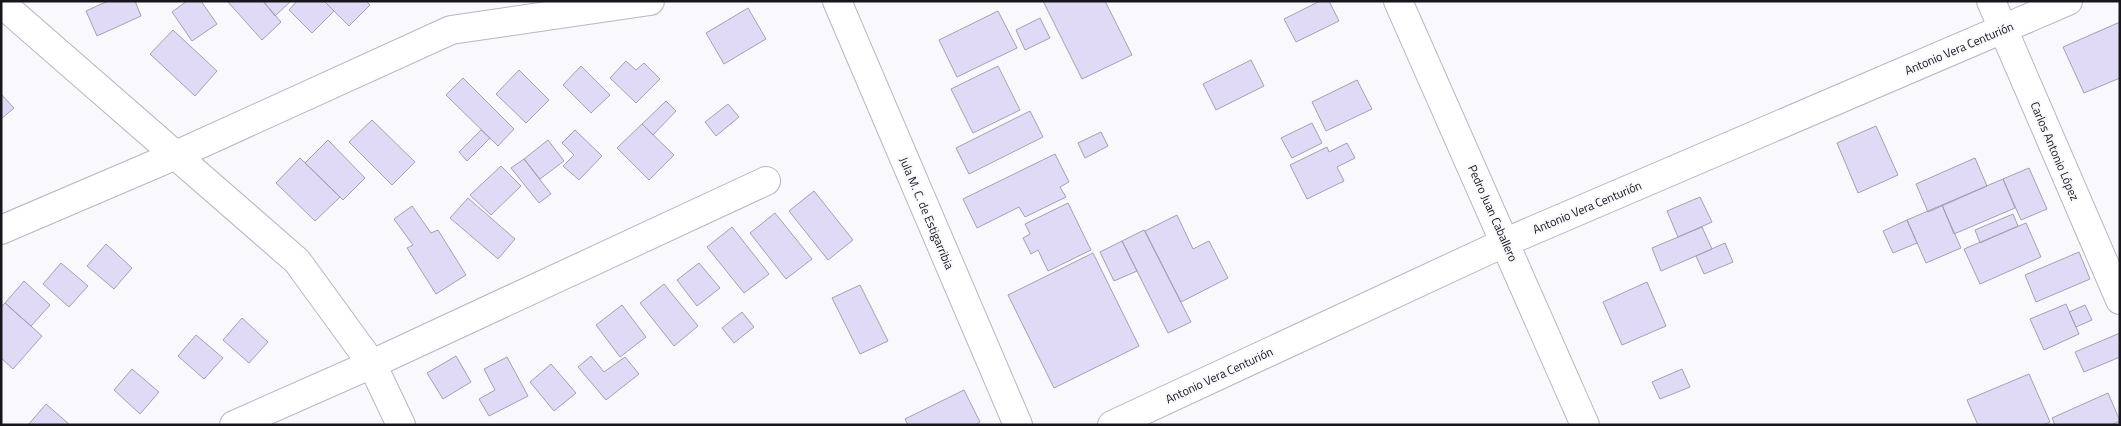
<svg xmlns="http://www.w3.org/2000/svg" width="2121" height="426" viewBox="0 0 2121 426" font-family="'Titillium Web',sans-serif">
<style>
.building{fill:#e1daf7;stroke:#a4a0b2}
.lines{fill:none;stroke-linecap:round;stroke-linejoin:round}
.street-casing{stroke:#b9b4c7;stroke-width:30}
.street{stroke:#fff;stroke-width:28}
.labels{text-anchor:middle;dominant-baseline:central;stroke-width:4;stroke-linejoin:round;paint-order:stroke}
.street-label{font-size:12px;fill:#17161d;stroke:#f9f8fc}
</style>
<rect width="100%" height="100%" fill="#f9f8fc"/>
<path class="building" d="M108 1H135L141 16 97 36 86 11Z
M187 1H201L217 24 192 41 172 12Z
M229 1H263L281 22 262 40 228 2Z
M263 1H291L275 16Z
M297 1H324L334 11 312 33 289 10Z
M324 1H366L370 5 349 26Z
M1043 1H1105L1132 55 1082 79Z
M1320 1H1329L1339 21 1296 42 1284 19Z
M748 8 766 39 724 64 706 33Z
M998 11 1017 48 957 77 939 40Z
M1040 18 1050 38 1025 50 1016 30Z
M2120 22V78L2084 93 2063 47Z
M173 30 217 71 195 96 150 54Z
M1251 60 1264 86 1216 110 1203 84Z
M626 61 636 70 644 63 660 79 636 103 610 78Z
M581 66 610 95 591 113 563 85Z
M998 66 1020 110 973 133 951 89Z
M519 70 549 100 526 123 496 94Z
M463 78 514 129 498 146 446 95Z
M1357 80 1372 109 1326 131 1312 102Z
M1 94 14 108 1 119Z
M666 101 676 111 653 135 642 124Z
M728 104 739 117 716 136 705 122Z
M1030 111 1043 137 969 174 956 148Z
M372 120 415 162 392 185 349 142Z
M1312 123 1322 143 1292 158 1281 138Z
M642 124 674 155 649 180 617 148Z
M1876 126 1898 175 1858 193 1837 143Z
M481 130 490 138 467 161 459 152Z
M575 130 602 156 579 180 563 166 574 155 562 143Z
M1101 132 1108 146 1085 158 1078 143Z
M328 140 365 178 343 200 305 163Z
M548 140 564 161 540 179 524 159Z
M1347 143 1355 158 1337 167 1344 181 1307 199 1290 165 1327 147 1329 152Z
M1055 154 1069 182 1060 187 1066 197 1025 217 1019 207 977 228 963 199Z
M300 158 340 197 315 221 276 183Z
M1975 158 1987 186 1928 212 1916 184Z
M524 159 551 194 539 203 511 168Z
M501 166 521 186 491 215 470 195Z
M2029 168 2047 209 2021 220 2003 179Z
M2003 179 2015 208 1954 234 1942 205Z
M814 191 853 240 828 260 789 211Z
M1700 197 1712 222 1678 237 1667 211Z
M468 198 515 239 498 259 450 218Z
M1068 203 1091 250 1048 271 1038 250 1031 254 1023 238 1030 234 1025 224Z
M1942 205 1961 248 1926 263 1907 220Z
M412 206 431 233 438 230 466 275 436 294 407 248 413 245 394 219Z
M775 213 812 259 786 279 750 233Z
M2013 214 2018 226 1980 243 1975 230Z
M1177 215 1193 249 1209 241 1228 278 1181 302 1145 231Z
M1907 220 1917 243 1893 253 1883 231Z
M2026 223 2041 257 1980 284 1964 249Z
M732 227 769 274 744 293 707 247Z
M1702 227 1712 249 1661 271 1652 248Z
M1144 230 1191 322 1168 333 1122 241Z
M1122 241 1137 271 1114 281 1100 252Z
M1725 243 1733 262 1704 274 1696 256Z
M106 244 132 268 114 289 87 266Z
M2079 252 2090 279 2036 302 2025 275Z
M1093 253 1139 346 1054 388 1008 295Z
M61 263 88 286 69 307 43 284Z
M699 263 720 288 697 306 677 280Z
M24 281 50 305 31 326 5 303Z
M1647 282 1666 326 1622 345 1603 302Z
M664 284 698 326 674 346 640 303Z
M860 285 888 341 860 354 832 298Z
M5 303 42 336 13 369 1 358V307Z
M2066 304 2079 334 2044 350 2030 319Z
M622 305 646 337 620 357 596 325Z
M2085 305 2092 320 2076 327 2069 312Z
M742 312 754 327 734 343 722 328Z
M242 318 268 342 249 363 223 340Z
M2120 333V357L2084 372 2075 352Z
M196 335 223 358 204 379 178 356Z
M456 356 471 382 443 399 427 373Z
M591 356 604 372 625 357 639 374 606 400 578 367Z
M507 357 528 396 489 416 479 399 495 390 484 369Z
M551 364 576 393 554 411 530 382Z
M132 369 159 392 140 414 114 390Z
M1682 369 1690 387 1660 399 1652 382Z
M2029 374 2050 422 2043 425H1978L1967 400Z
M964 390 980 422 975 425H908L905 419Z
M2108 393 2120 421 2111 425H2055L2052 418Z
M46 404 70 425H28Z"/>
<g class="lines">
<g class="street-casing">
<path id="street" d="M837 1 1018 425
M1398 1 1585 425
M1991 1 2120 300
M1 3 297 261 372 364 401 425
M1 230 174 156 451 30 650 1
M234 425 372 364 766 181
M1112 425 1506 242 2068 1"/>
</g>
<use href="#street" class="street"/>
</g>
<g class="labels">
<g class="street-label">
<text transform="translate(1959 48) rotate(-23)">Antonio Vera Centurión</text>
<text transform="translate(2055 151) rotate(67)">Carlos Antonio López</text>
<text transform="translate(1587 207) rotate(-23)">Antonio Vera Centurión</text>
<text transform="translate(927 213) rotate(67)">Jula M. C. de Estigarribia</text>
<text transform="translate(1493 213) rotate(66)">Pedro Juan Caballero</text>
<text transform="translate(1219 375) rotate(-25)">Antonio Vera Centurión</text>
</g>
</g>
<rect width="2121" height="426" fill="none" stroke="#17161d" stroke-width="5"/>
</svg>
